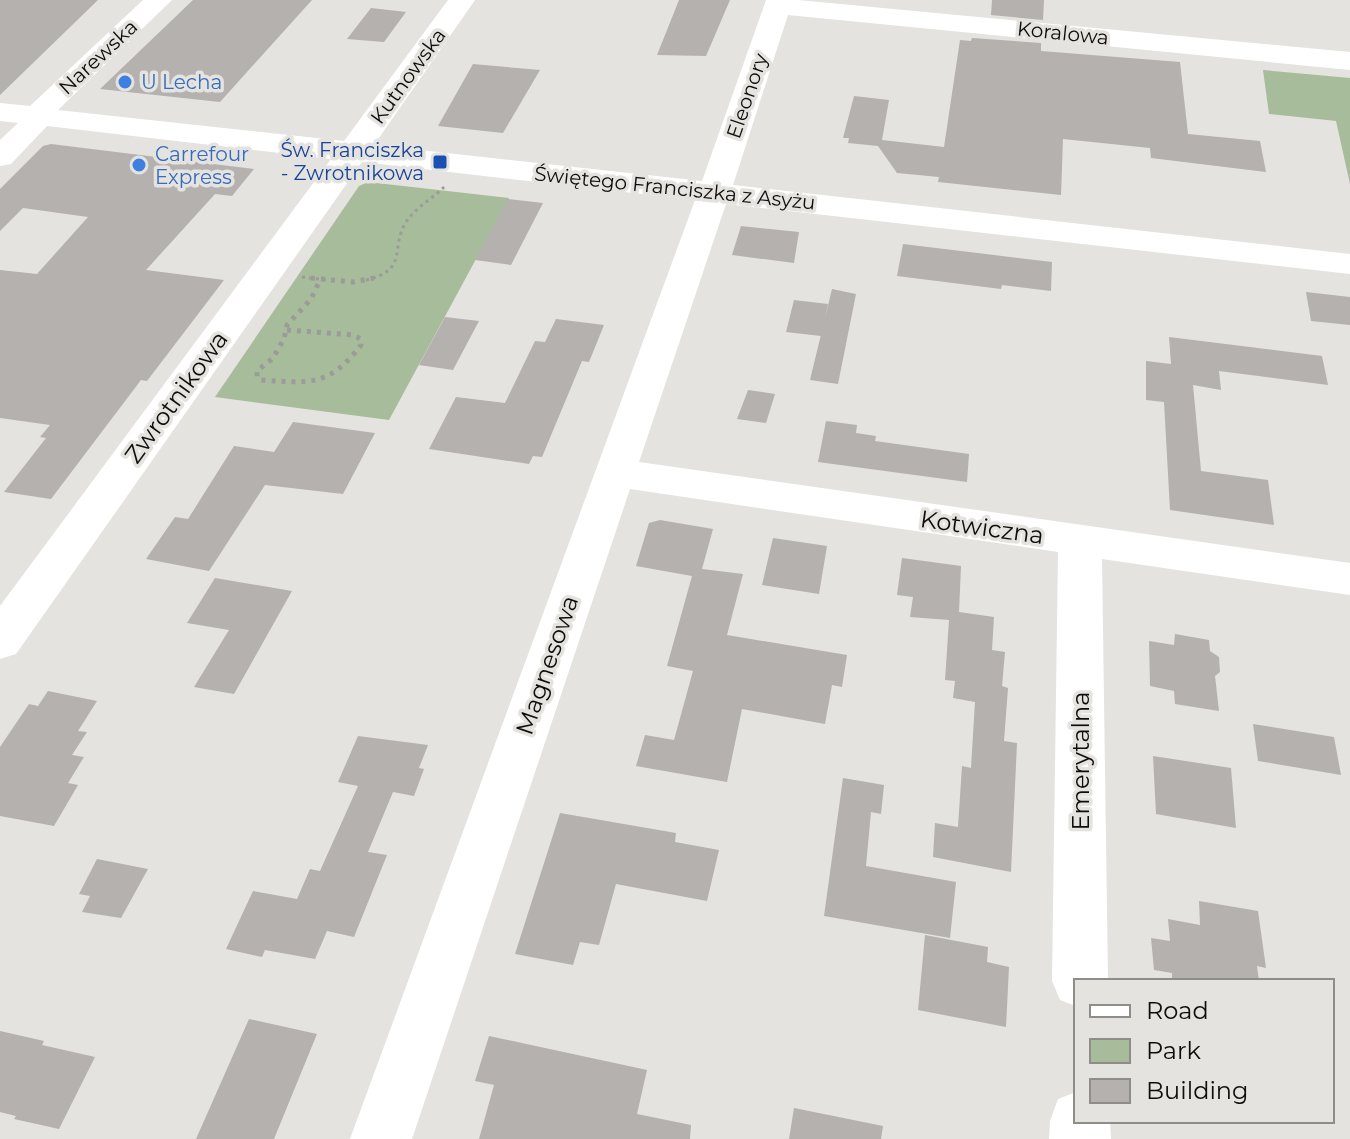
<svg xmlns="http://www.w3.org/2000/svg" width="1350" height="1139" viewBox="0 0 1350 1139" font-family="Montserrat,sans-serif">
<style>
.green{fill:#a7bc9b}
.building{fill:#b4b1ae}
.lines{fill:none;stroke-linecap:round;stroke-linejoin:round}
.path-far1{stroke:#9b9b97;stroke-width:3;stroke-dasharray:3 4;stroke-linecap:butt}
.path{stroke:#9b9b97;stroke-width:5;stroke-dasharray:4 6;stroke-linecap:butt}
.minor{fill:#fff;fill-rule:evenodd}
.shop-dot{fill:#3f7fe0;stroke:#e4e3df;stroke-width:3}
.transit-dot{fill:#1a4fb4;stroke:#e4e3df;stroke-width:3}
.labels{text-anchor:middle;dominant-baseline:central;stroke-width:7;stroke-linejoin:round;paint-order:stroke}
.far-street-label{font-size:20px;fill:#0d0d0b;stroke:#e4e3df}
.far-shop-label{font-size:20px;fill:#366cbe;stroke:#e4e3df;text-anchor:start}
.far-transit-label{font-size:20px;fill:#164399;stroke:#e4e3df;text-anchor:end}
.street-label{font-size:24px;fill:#0d0d0b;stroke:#e4e3df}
</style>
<rect width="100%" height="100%" fill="#e4e3df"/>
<path class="green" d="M1263 70 1350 78V184L1336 121 1269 114Z
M368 182 509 198 389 420 215 397 359 186Z"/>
<path class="building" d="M0 0H98L0 95Z
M193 0H312L220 102 100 89Z
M679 0H730L706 56 657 55Z
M992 0H1044L1043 20 991 15Z
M371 8 406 12 384 42 347 39Z
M972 38 1041 43V51L1180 62 1188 134 1260 141 1266 172 1151 158 1150 148 1063 139 1061 195 938 182 939 177 897 173 878 146 848 143 849 138H843L854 96 889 100 882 140 944 147 960 40 971 41Z
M473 64 540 70 503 133 438 126Z
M51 144 254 169 232 196 215 194 146 270 224 280 147 381 141 380 51 499 4 492 46 438 40 437 50 425 0 418V270L37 274 88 217 23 208 0 231V189L43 146Z
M508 199 543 203 511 265 475 260Z
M741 226 799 232 794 263 732 255Z
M903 244 1052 262 1051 291 1002 285 1001 289 897 276Z
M832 289 856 294 838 384 810 380Z
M1306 292 1350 297V325L1311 321Z
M794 300 828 304 821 336 786 332Z
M445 317 479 321 453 370 419 365Z
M556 319 604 325 589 362 582 361 542 457 533 456 529 464 429 449 456 397 505 403 535 341 545 342Z
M1169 337 1322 356 1328 385 1219 371 1221 390 1193 385 1201 471 1268 480 1274 525 1170 510 1164 402 1146 400V361L1171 364Z
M748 390 775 394 766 423 737 419Z
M826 421 857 425 856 433 876 436 875 441 969 454 967 482 818 462Z
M293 422 375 433 343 494 265 485 209 571 146 559 175 517 188 519 234 446 274 452Z
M660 520 713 529 702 569 743 574 727 635 847 655 842 687 832 685 825 724 742 709 727 782 636 766 645 735 674 740 693 671 667 666 692 576 636 566 649 523Z
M773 538 827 546 819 594 762 585Z
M902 558 961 566 959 612 994 617 992 650 1005 652 1002 686 1008 688 1004 741 1017 743 1011 872 933 857 935 823 958 827 962 766 971 768 975 702 953 698 955 681 945 680 949 620 910 617 913 597 897 595Z
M215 578 292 591 234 694 194 687 229 630 187 623Z
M1175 634 1209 640 1210 651 1219 657 1220 672 1215 676 1219 711 1175 704 1174 691 1150 686 1149 641 1174 645Z
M48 691 97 701 78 731 87 732 72 755 84 757 68 783 78 785 54 826 0 816V747L29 704 38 706Z
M1253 724 1334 737 1341 775 1258 761Z
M358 736 428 745 419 768 424 769 414 796 393 792 368 852 387 855 354 937 327 931 315 959 265 950 262 957 226 949 253 891 297 899 310 869 320 871 358 786 338 782Z
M1153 756 1231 768 1236 828 1156 814Z
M843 778 884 785 881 814 871 812 866 866 956 882 950 938 824 916Z
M560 813 676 833 675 842 719 850 707 901 616 884 599 945 580 942 573 965 515 954Z
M97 859 148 869 121 918 82 912 90 896 79 894Z
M1199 901 1258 911 1266 968 1257 966 1259 981H1172V973L1154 970 1151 938 1170 941 1168 919 1200 925Z
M925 935 988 947 987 962 1009 967 1006 1027 918 1010Z
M249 1019 317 1034 274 1139H196Z
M0 1031 44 1041 42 1045 95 1057 59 1129 14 1119 16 1116 0 1112Z
M489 1036 647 1070 637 1114 691 1125 690 1139H479L494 1085 475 1081Z
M794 1108 883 1126 881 1139H789Z"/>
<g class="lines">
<path class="path-far1" d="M302 277 326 280
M366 280C410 269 389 250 406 222 415 208 432 199 444 187"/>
<path class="path" d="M311 278 353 282 374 278
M287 330 353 335 361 339V345C329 387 310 383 261 380L257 377V371L273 358 284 339 287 325 311 299 320 280"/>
<path class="minor" d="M143 0H172L58 110 344 141 448 0H475L374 145 702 181 766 0H798L1350 52V70L788 15 733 185 1350 254V274L726 204 639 462 1350 563V595L1102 559 1108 981H1076V1006L1060 1000 1052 981 1058 552 630 489 412 1139H350L695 200 362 162 16 654 0 659V606L331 159 47 126 11 164 0 166V140L18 123 0 121V103L30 106Z
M1076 1092V1121H1110L1111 1139H1049L1050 1121 1058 1099Z"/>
</g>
<g class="shop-dot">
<circle cx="125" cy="82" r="8"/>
<circle cx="139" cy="165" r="8"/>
</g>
<rect class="transit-dot" x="432" y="154" width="16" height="16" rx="4"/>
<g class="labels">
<g class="far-street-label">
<text transform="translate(1063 33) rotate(6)">Koralowa</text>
<text transform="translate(98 57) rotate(-43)">Narewska</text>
<text transform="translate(408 76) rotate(-54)">Kutnowska</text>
<text transform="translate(747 96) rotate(-71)">Eleonory</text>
<text transform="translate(675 188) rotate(6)">Świętego Franciszka z Asyżu</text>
</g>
<g class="far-shop-label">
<text x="141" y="82">U Lecha</text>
<text x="155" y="154">Carrefour<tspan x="155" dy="23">Express</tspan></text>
</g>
<g class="far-transit-label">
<text x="424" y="150">Św. Franciszka<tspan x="424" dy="23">- Zwrotnikowa</tspan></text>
</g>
<g class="street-label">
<text transform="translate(176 397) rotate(-54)">Zwrotnikowa</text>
<text transform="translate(982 527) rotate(8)">Kotwiczna</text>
<text transform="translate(547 665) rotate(-71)">Magnesowa</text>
<text transform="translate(1080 761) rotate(-90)">Emerytalna</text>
</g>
</g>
<rect x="1074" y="979" width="260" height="144" fill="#e4e3df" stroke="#8e8d8a" stroke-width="2"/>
<rect x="1090" y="1005" width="40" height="12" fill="#ffffff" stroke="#8e8d8a" stroke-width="2"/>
<text x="1146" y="1019" font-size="24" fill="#0d0d0b">Road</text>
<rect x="1090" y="1039" width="40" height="24" fill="#a7bc9b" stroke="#8e8d8a" stroke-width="2"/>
<text x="1146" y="1059" font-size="24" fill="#0d0d0b">Park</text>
<rect x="1090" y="1079" width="40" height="24" fill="#b4b1ae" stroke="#8e8d8a" stroke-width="2"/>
<text x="1146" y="1099" font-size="24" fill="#0d0d0b">Building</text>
</svg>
